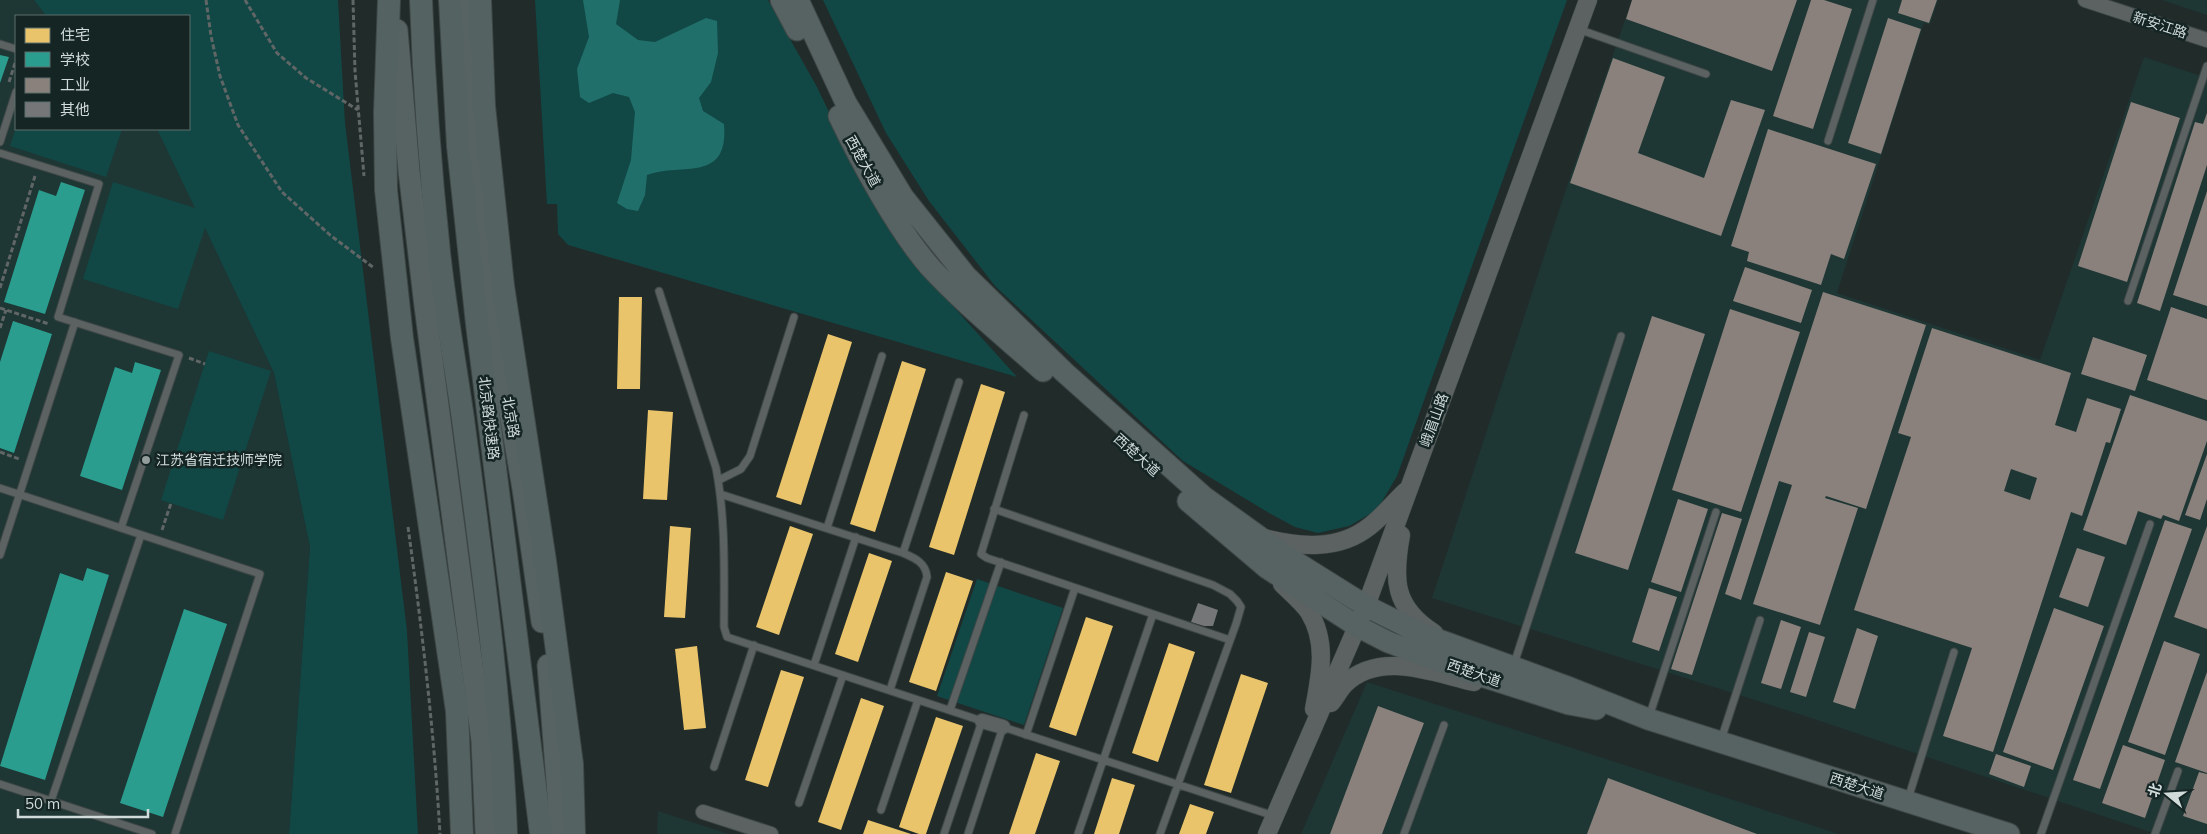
<svg xmlns="http://www.w3.org/2000/svg" width="2207" height="834" viewBox="0 0 2207 834" font-family="Mulish,'Noto Sans SC',sans-serif">
<style>
.built{fill:#1e3634}
.green{fill:#114845}
.water{fill:#216f6a}
.homes{fill:#e9c46a}
.schools{fill:#2a9d8f}
.industry{fill:#8a817c;fill-rule:evenodd}
.building{fill:#747678}
.lines{fill:none;stroke-linecap:round;stroke-linejoin:round}
.service-casing{stroke:#3e4746;stroke-width:9}
.minor-casing{stroke:#3e4746;stroke-width:16}
.tertiary-casing{stroke:#3e4746;stroke-width:19}
.primary-casing{stroke:#3e4746;stroke-width:23}
.trunk-casing{stroke:#3e4746;stroke-width:24}
.path{stroke:#606666;stroke-width:3;stroke-dasharray:5 2.5;stroke-linecap:butt}
.service{stroke:#5b6261;stroke-width:7}
.minor{stroke:#5b6261;stroke-width:14}
.tertiary{stroke:#5b6261;stroke-width:18}
.primary{stroke:#566362;stroke-width:21}
.trunk{stroke:#546362;stroke-width:22}
.poi-dot{fill:#939d9c;stroke:#142524;stroke-width:2}
.labels{text-anchor:middle;dominant-baseline:central;stroke-width:5;stroke-linejoin:round;paint-order:stroke}
.street-label{font-size:14px;fill:#d0dbda;stroke:#142524}
.poi-label{font-size:14px;fill:#d0dbda;stroke:#142524;text-anchor:start}
</style>
<rect width="100%" height="100%" fill="#212b2a"/>
<path class="built" d="M0 0H34L46 16H16V129H159L274 373 310 547 289 834H0Z
M1632 0H1938L1930 25 1924 23 1837 293 2040 360 2144 57 2207 78V834H2156L1802 715 1432 598 1564 195Z
M2162 0H2207V15Z
M1367 682 1839 834H1301Z
M658 811 729 834H657Z"/>
<path class="green" d="M34 0H338L345 123 407 631 418 834H289L310 547 274 373 205 228 178 309 83 279 113 182 195 208 157 129H189V16H46Z
M535 0H768L817 87 860 177 882 213 952 305 1017 377 568 245 558 234 557 204H547Z
M823 0H1567L1397 476 1377 510 1349 526 1318 533 1295 527 1269 513 1183 461 995 286 929 201 886 133Z
M16 128V129H122L106 177 10 146Z
M209 351 271 371 223 520 161 500Z
M977 579 1063 608 1024 725 937 696Z"/>
<path class="water" d="M583 0H620L616 24 638 40 655 42 706 18 717 21 718 53 711 82 699 98 703 111 724 124C729 184 682 162 647 175L645 195 638 211 627 209 617 203 631 160 635 112 629 97 613 93 589 103 580 97 577 69 589 37Z"/>
<path class="homes" d="M619 297H642L640 389H617Z
M828 334 852 342 801 505 776 497Z
M902 361 926 369 875 532 850 524Z
M981 384 1005 392 954 555 929 547Z
M648 410 673 412 667 500 643 499Z
M670 526 691 528 685 618 664 617Z
M790 526 813 534 779 635 756 627Z
M869 553 892 561 858 662 835 654Z
M946 572 973 581 936 691 909 682Z
M1086 617 1113 626 1076 736 1049 727Z
M1169 643 1195 652 1158 762 1132 753Z
M697 646 706 728 684 730 675 649Z
M781 670 804 677 768 787 745 780Z
M1241 674 1268 683 1231 793 1204 785Z
M861 698 884 706 841 830 818 822Z
M936 717 963 726 926 834H919L899 827Z
M1036 753 1060 761 1035 834H1009Z
M1112 778 1135 785 1119 834H1094Z
M1190 804 1214 812 1206 834H1179Z
M868 820 911 834H863Z"/>
<path class="schools" d="M0 55 9 57 0 83Z
M61 182 85 190 45 314 4 302 39 190 56 196Z
M13 321 52 334 14 453 0 448V362Z
M135 362 161 370 122 490 80 476 115 367 132 373Z
M87 568 109 575 45 780 0 766 60 573 83 581Z
M184 609 227 624 163 817 120 803Z"/>
<path class="industry" d="M1632 0H1797L1772 71 1626 19Z
M1811 0H1824L1852 9 1813 129 1773 116Z
M1902 0H1937L1929 23 1898 13Z
M1888 18 1921 29 1881 154 1848 143Z
M1613 58 1665 77 1638 153 1704 178 1731 100 1765 110 1721 236 1570 183Z
M2131 102 2180 118 2127 282 2078 266Z
M2207 113V165L2160 311 2137 303 2195 122 2203 124Z
M1768 129 1876 164 1844 259 1831 254 1821 285 1747 261 1749 252 1731 246Z
M2207 191V306L2173 295Z
M1745 267 1812 290 1801 323 1733 301Z
M1823 292 1926 325 1866 509 1826 496 1825 498 1858 508 1820 625 1753 604 1792 485 1779 481 1741 600 1725 594Z
M2171 307 2207 319V400L2147 380Z
M1730 309 1800 332 1741 512 1672 490Z
M1652 316 1705 334 1628 570 1575 553Z
M1932 328 2071 373 2055 425 2076 432 2087 398 2121 409 2110 443 2106 442 2082 516 2071 512 1993 752 1943 736 1972 648 1854 610 1911 437 1898 433ZM2011 469 2037 478 2030 500 2004 491Z
M2093 337 2147 355 2135 391 2081 374Z
M2130 395 2207 421V441L2179 521 2163 515 2161 519 2138 511 2126 545 2083 530Z
M2207 454V499L2200 520 2185 515Z
M1678 499 1708 509 1681 592 1651 582Z
M1722 513 1742 519 1692 675 1671 669Z
M2165 520 2192 529 2100 789 2073 780Z
M2207 526V629L2174 617Z
M2077 548 2105 557 2088 607 2059 597Z
M1649 588 1677 597 1659 651 1632 642Z
M2054 608 2104 626 2053 770 2003 752Z
M1781 620 1801 627 1781 689 1761 683Z
M1857 628 1878 636 1855 709 1833 702Z
M1809 632 1825 637 1806 697 1790 692Z
M2164 641 2200 654 2165 755 2128 742Z
M2207 672V773L2175 762Z
M1378 706 1424 723 1382 834H1330Z
M2123 745 2165 760 2145 818 2102 803Z
M1996 754 2031 766 2024 787 1989 774Z
M2199 772 2207 774V824L2183 816Z
M1608 778 1757 834H1587Z"/>
<path class="building" d="M1198 603 1218 610 1213 626H1204L1191 622Z"/>
<g class="lines">
<g class="service-casing">
<path id="service" d="M1578 29 1706 74
M0 44 16 49
M1828 141 1873 0
M0 142 16 92
M0 153 99 184 58 317 179 355 121 528
M659 291 716 468C726 520 724 574 724 627L727 637 982 721 944 834
M2128 301 2207 66
M1024 415 981 554 987 558 1230 640
M719 480 741 469 750 456 794 317
M0 488 260 574 175 834
M720 494 903 553C915 558 926 563 927 577L890 690
M994 509 1213 585 1230 594 1237 601 1241 607 1236 624 1160 834
M827 528 882 356
M903 553 959 382
M0 555 75 322
M1514 664 1621 336
M814 665 856 537
M950 710 1001 562
M1649 717 1716 512
M1026 735 1075 588
M1721 740 1760 620
M714 767 754 645
M0 784 152 834
M1908 799 1954 652
M51 801 141 535
M799 803 843 675
M881 810 918 700
M968 834 1003 727 1274 816
M1078 834 1153 614
M1404 834 1444 725
M2041 834 2150 524
M2155 834 2178 771"/>
</g>
<g class="minor-casing">
<path id="minor" d="M2085 0 2207 40
M982 721 1003 727
M703 812 771 834"/>
</g>
<g class="tertiary-casing">
<path id="tertiary" d="M1401 535C1393 579 1393 607 1434 633
M1264 538C1300 547 1339 551 1370 526 1383 516 1394 502 1406 491
M1282 584C1291 593 1302 602 1309 612 1328 643 1320 676 1314 709
M1331 703C1336 697 1340 689 1345 684 1380 650 1433 673 1474 682
M1267 834 1366 606 1588 0"/>
</g>
<g class="primary-casing">
<path id="primary" d="M464 0 483 256 523 489 542 622
M781 0 797 30
M798 0 846 103 903 197 966 276 1064 372 1204 497 1286 556 1366 606 1420 633 1565 686 1648 719 2009 834
M397 30 409 171 425 306 482 741 486 834
M839 116C861 162 897 229 930 267 964 304 1005 337 1043 371
M1188 501 1267 568 1357 626 1388 642 1466 671 1569 704 1596 709
M548 665 561 834"/>
</g>
<g class="trunk-casing">
<path id="trunk" d="M389 0 385 113 386 190 402 338 457 711 462 834
M421 0C424 84 430 168 439 252 445 308 455 363 463 419 481 556 501 695 506 834
M450 0 458 146 477 324 541 834
M480 0 484 106 503 286 545 561 572 764 574 834"/>
</g>
<path class="path" d="M206 0 211 36 220 76 238 125 282 192 330 235 374 268
M245 0 277 53 306 78 358 110
M353 0 355 71 364 176
M9 82 16 60
M0 288 35 176
M0 308 49 324
M0 328 6 310
M189 358 205 364
M0 452 19 459 20 457
M408 527C422 629 434 731 440 834
M162 530 171 503"/>
<use href="#service" class="service"/>
<use href="#minor" class="minor"/>
<use href="#tertiary" class="tertiary"/>
<use href="#primary" class="primary"/>
<use href="#trunk" class="trunk"/>
</g>
<circle class="poi-dot" cx="146" cy="460" r="5"/>
<g class="labels">
<g class="street-label">
<text transform="translate(2160 25) rotate(18)">新安江路</text>
<text transform="translate(863 161) rotate(61)">西楚大道</text>
<text transform="translate(511 417) rotate(80)">北京路</text>
<text transform="translate(489 418) rotate(83)">北京路快速路</text>
<text transform="translate(1434 420) rotate(-70)">峨眉山路</text>
<text transform="translate(1137 455) rotate(42)">西楚大道</text>
<text transform="translate(1474 673) rotate(19)">西楚大道</text>
<text transform="translate(1857 786) rotate(18)">西楚大道</text>
</g>
<g class="poi-label">
<text x="156" y="460">江苏省宿迁技师学院</text>
</g>
</g>
<rect x="15" y="15" width="175" height="115" fill="#142524" stroke="#5f6e6d"/>
<rect x="25" y="28" width="25" height="15" fill="#e9c46a" stroke="#5f6e6d"/>
<text x="60" y="40" font-size="15" fill="#d0dbda">住宅</text>
<rect x="25" y="52" width="25" height="15" fill="#2a9d8f" stroke="#5f6e6d"/>
<text x="60" y="65" font-size="15" fill="#d0dbda">学校</text>
<rect x="25" y="78" width="25" height="15" fill="#8a817c" stroke="#5f6e6d"/>
<text x="60" y="90" font-size="15" fill="#d0dbda">工业</text>
<rect x="25" y="102" width="25" height="15" fill="#747678" stroke="#5f6e6d"/>
<text x="60" y="115" font-size="15" fill="#d0dbda">其他</text>
<g transform="translate(2167 794) rotate(288)" stroke="#142524" stroke-width="4" paint-order="stroke">
<path d="M0-4L9 19L0 12L-9 19Z" fill="#d0dbda"/>
<text y="-8" font-size="14" font-weight="bold" text-anchor="middle" fill="#d0dbda">北</text>
</g>
<path d="M18 809v8h130v-8" fill="none" stroke="#d0dbda" stroke-width="2.5"/>
<text x="25" y="809" font-size="15" fill="#d0dbda" stroke="#142524" stroke-width="4" paint-order="stroke">50 m</text>
</svg>
